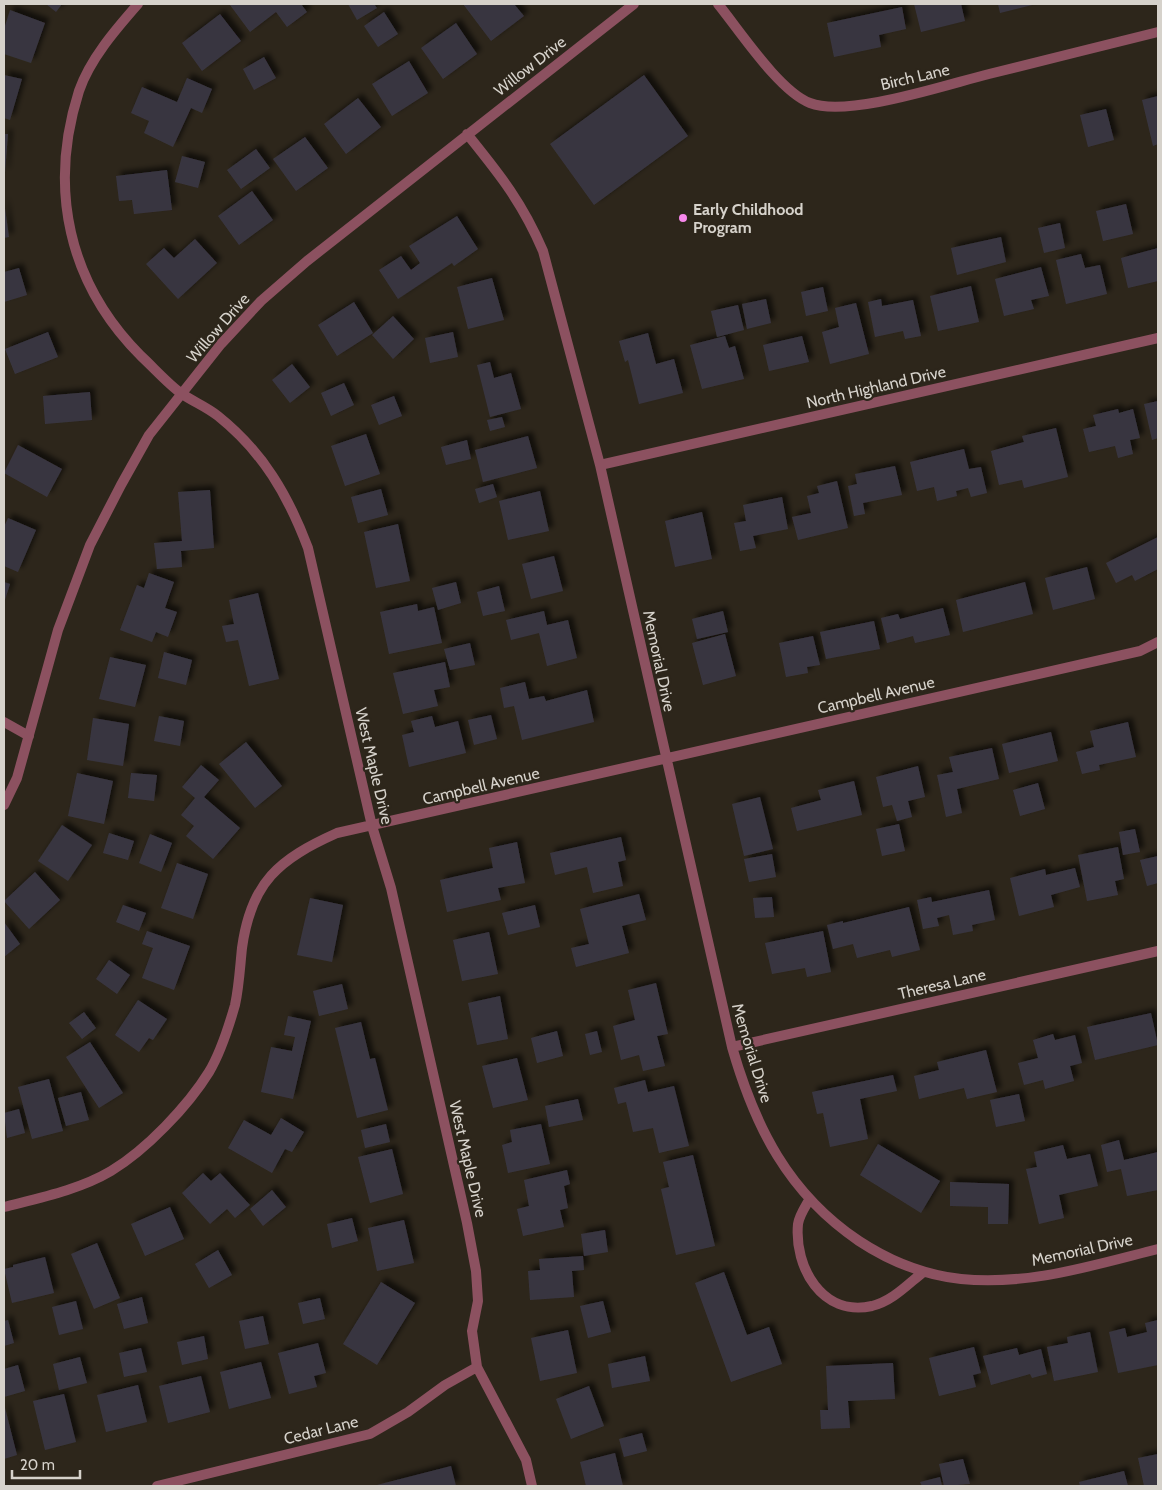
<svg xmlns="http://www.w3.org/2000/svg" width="1162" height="1490" viewBox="0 0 1162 1490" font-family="Cabin,sans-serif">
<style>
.building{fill:#393641;filter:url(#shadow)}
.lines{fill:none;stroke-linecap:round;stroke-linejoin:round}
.minor{stroke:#8c5160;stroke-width:10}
.poi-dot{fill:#f788eb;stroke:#2d261b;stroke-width:2}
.labels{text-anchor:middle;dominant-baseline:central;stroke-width:4.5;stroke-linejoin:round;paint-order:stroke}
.street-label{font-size:16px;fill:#d6d2cb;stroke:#2d261b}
.poi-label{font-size:16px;font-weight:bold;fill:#d6d2cb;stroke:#2d261b;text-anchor:start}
</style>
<defs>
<filter id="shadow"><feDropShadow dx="4.5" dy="-4.5" stdDeviation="2.5" flood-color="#0009"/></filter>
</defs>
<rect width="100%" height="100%" fill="#2d261b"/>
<path class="building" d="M46 4H62L56 12Z
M301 4 307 12 287 27 276 12 250 32 230 5Z
M348 4H374L377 8 357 20Z
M463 4H514L524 16 491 41Z
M914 4H961L965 21 921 32Z
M998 4H1036L1000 13Z
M902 7 906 29 879 35 881 47 834 57 827 23Z
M10 10 45 23 31 63 4 54V29Z
M384 12 398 34 378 47 364 26Z
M220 14 241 41 202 71 182 43Z
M456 23 477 54 443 79 421 48Z
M264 57 276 78 254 90 243 69Z
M409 61 428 93 392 116 372 84Z
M4 75 22 79 10 120 4 118Z
M644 75 688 136 594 205 550 144Z
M187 78 212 89 202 113 191 108 173 147 144 133 149 121 131 113 142 87 177 102Z
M1158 96V144L1153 146 1142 100Z
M358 98 381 127 346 154 324 124Z
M1106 109 1114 140 1088 147 1080 115Z
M4 134H8L5 173H4Z
M305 137 328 168 296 191 273 159Z
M256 149 270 168 241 189 227 170Z
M182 156 205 162 198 188 175 182Z
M167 170 172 210 134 214 132 200 119 201 116 176Z
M252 191 273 220 239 245 218 216Z
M4 201 9 237 4 238Z
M1126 204 1133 234 1103 241 1096 211Z
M457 216 478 249 454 266 452 263 398 299 379 270 401 256 411 270 420 263 409 246Z
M1060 223 1065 248 1044 253 1038 228Z
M1001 237 1006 262 957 275 951 248Z
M195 239 217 263 178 299 146 264 164 248 174 258Z
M1158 248V281L1128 288 1121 258Z
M1081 254 1085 268 1100 265 1107 294 1066 304 1056 260Z
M1041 267 1049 296 1031 300 1034 309 1004 316 995 279Z
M19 268 27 295 4 302V272Z
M492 278 504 320 468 329 457 287Z
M971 286 979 322 938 331 930 296Z
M823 287 828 311 806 316 801 292Z
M766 299 771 323 747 329 742 304Z
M881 299 882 306 913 300 921 336 905 339 903 331 875 337 868 302Z
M354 302 373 333 337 356 318 325Z
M856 303 869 354 830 364 822 332 839 327 835 308Z
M738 305 744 330 717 337 711 311Z
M393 316 414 339 393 359 372 335Z
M48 332 58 357 15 374 5 349Z
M453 332 458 357 430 363 425 338Z
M648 333 656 364 674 359 683 393 639 404 628 360 625 362 619 341Z
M725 336 729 348 735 346 744 379 702 389 690 345Z
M802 336 809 362 769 371 763 345Z
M490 362 494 378 511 373 521 409 490 417 477 365Z
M292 364 310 387 290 403 272 380Z
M344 383 354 405 331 416 321 393Z
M90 392 92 420 45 424 43 396Z
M394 396 402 416 379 425 371 405Z
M1158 401V438L1152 440 1144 404Z
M1118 409 1119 413 1133 409 1140 438 1130 440 1133 454 1118 458 1115 446 1089 452 1083 429 1096 426 1093 415Z
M502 417 505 427 490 431 487 420Z
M1056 428 1068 477 1024 488 1022 480 999 485 991 451 1024 442 1022 436Z
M366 434 380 474 345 486 331 446Z
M528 436 537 468 483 482 475 450Z
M467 440 471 459 446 465 441 447Z
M18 445 62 469 47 497 4 473Z
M964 449 969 469 981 467 987 493 971 497 968 488 956 491 957 496 937 501 934 487 917 491 910 462Z
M895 466 902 495 863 503 865 514 854 516 848 486 857 484 855 474Z
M837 481 848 528 798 540 792 517 811 513 807 496 819 493 817 486Z
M493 484 497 497 479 503 475 489Z
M381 489 388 515 358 523 351 497Z
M210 490 214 548 181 551 182 567 157 569 154 543 182 541 178 492Z
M540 491 549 531 508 540 499 501Z
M782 497 788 529 753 536 756 548 740 551 734 523 746 521 743 505Z
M702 512 712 559 675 567 665 521Z
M8 518 36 530 18 572 4 566V527Z
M398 524 410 581 376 588 364 532Z
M1158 537V569L1135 581 1132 575 1116 583 1106 563Z
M554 556 563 591 531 599 522 564Z
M1087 567 1095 599 1053 610 1045 578Z
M149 573 174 582 165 608 177 612 168 637 156 632 152 642 120 630 137 585 144 588Z
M4 582 10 584 4 603Z
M456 582 461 603 438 610 432 588Z
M1025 582 1033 614 963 632 956 600Z
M499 586 505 611 483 616 477 592Z
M258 593 279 679 249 686 238 640 226 642 222 626 234 624 229 600Z
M417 604 418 611 434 607 442 643 389 654 380 612Z
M943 608 950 635 915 643 913 636 887 643 881 618 898 614 900 619Z
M544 611 547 625 568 620 577 658 547 666 539 633 511 640 506 620Z
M723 611 728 632 697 639 692 619Z
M874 621 880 649 826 659 820 632Z
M725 634 736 676 703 685 692 643Z
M813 636 820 665 807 667 808 673 786 677 779 643Z
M470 643 475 665 450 670 444 649Z
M164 652 192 660 186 685 158 678Z
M110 657 146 665 135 707 99 699Z
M445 662 450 687 434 690 438 706 403 714 393 673Z
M525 682 529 699 544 696 546 701 587 690 594 722 522 740 514 706 504 708 500 688Z
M491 715 497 739 474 745 468 720Z
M159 716 184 721 180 746 154 741Z
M432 716 435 727 458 721 466 753 409 767 402 735 414 732 411 721Z
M93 718 129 724 123 766 87 760Z
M1128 722 1136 757 1099 765 1100 770 1082 774 1076 752 1094 747 1090 731Z
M1051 732 1058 761 1009 773 1002 744Z
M246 742 282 786 255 808 219 764Z
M992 748 999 779 957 789 962 813 946 817 937 775 953 772 949 757Z
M201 765 219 780 204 797 240 828 213 859 186 836 194 826 181 815 195 798 182 787Z
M918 766 925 797 908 801 912 817 897 821 892 805 883 807 876 777Z
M77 773 113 781 104 824 68 816Z
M131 773 157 775 154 801 128 798Z
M854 781 862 815 797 831 791 808 821 800 818 790Z
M1038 783 1045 809 1020 816 1013 790Z
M760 797 773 849 744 856 732 804Z
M899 824 905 851 882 856 876 829Z
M62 825 92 845 68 881 38 861Z
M1135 829 1140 852 1123 855 1119 832Z
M109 833 134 841 128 860 103 853Z
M150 834 172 843 161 872 139 863Z
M621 837 626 860 618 862 623 886 593 893 587 867 555 875 550 853Z
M517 842 525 883 498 888 501 900 447 912 440 880 493 868 489 848Z
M1118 847 1124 879 1115 881 1118 895 1087 901 1078 855Z
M772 854 776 877 749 882 744 859Z
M1158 856V883L1147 886 1140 860Z
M177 863 208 874 193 919 161 908Z
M1075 868 1080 887 1051 895 1054 907 1019 916 1010 878 1045 869 1046 875Z
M35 872 60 900 29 929 4 901Z
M989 890 995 920 972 925 973 931 953 935 949 915 937 918 939 926 923 929 917 900 931 897 932 902Z
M639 894 646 920 622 926 629 953 576 967 571 948 589 944 580 909Z
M772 897 774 917 755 918 753 898Z
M310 898 343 905 332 962 297 955Z
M123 905 146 913 139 931 116 922Z
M535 905 540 927 508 935 502 913Z
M909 907 920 950 892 957 890 950 857 958 853 944 833 949 827 925 843 921V923Z
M4 922 20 944 4 957Z
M147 931 190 946 174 990 142 978 153 948 142 944Z
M823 931 831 972 807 977 805 968 772 974 765 943Z
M489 932 498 974 462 981 453 940Z
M109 960 130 975 117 994 96 979Z
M656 983 668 1034 657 1036 665 1066 643 1071 639 1055 621 1060 613 1026 635 1020 628 990Z
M342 984 348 1009 319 1016 313 991Z
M500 996 508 1039 477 1045 468 1003Z
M138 1000 167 1019 153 1040 149 1038 139 1052 115 1035Z
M84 1012 96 1028 82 1039 69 1023Z
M1151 1013 1158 1045 1095 1060 1087 1027Z
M288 1016 311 1021 293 1099 261 1092 271 1047 292 1051 295 1037 284 1035Z
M361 1022 370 1059 375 1058 388 1110 357 1118 335 1028Z
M557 1031 563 1056 537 1063 531 1038Z
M597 1031 602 1052 590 1055 585 1034Z
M1053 1034 1055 1040 1075 1035 1082 1063 1070 1066 1074 1081 1045 1089 1043 1080 1024 1085 1018 1063 1038 1058 1033 1040Z
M90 1042 123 1093 99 1108 66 1057Z
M986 1050 997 1092 967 1099 964 1088 919 1099 914 1076 939 1070 937 1062Z
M517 1058 528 1100 493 1108 482 1066Z
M893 1075 897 1091 860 1099 868 1139 830 1147 823 1113 817 1114 812 1092Z
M49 1079 63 1131 32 1139 18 1087Z
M645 1080 648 1092 674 1086 689 1146 659 1153 653 1128 633 1132 626 1102 618 1104 614 1088Z
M81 1092 89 1120 66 1126 58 1098Z
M1019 1094 1025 1121 996 1127 990 1100Z
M578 1099 583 1120 549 1127 545 1106Z
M19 1109 25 1133 7 1138 4 1113Z
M281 1118 304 1132 292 1152 285 1149 272 1173 228 1148 244 1120 271 1135Z
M386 1124 390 1142 365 1148 361 1130Z
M541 1124 550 1164 508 1173 502 1145 512 1142 510 1130Z
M1119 1140 1124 1160 1158 1152V1190L1127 1196 1121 1169 1107 1172 1101 1145Z
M878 1144 940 1181 921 1213 860 1175Z
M1063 1145 1067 1159 1090 1154 1098 1186 1059 1195 1064 1218 1039 1224 1026 1169 1037 1167 1034 1152Z
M392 1149 403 1194 370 1203 358 1157Z
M693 1155 715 1246 676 1255 661 1189 669 1187 663 1162Z
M567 1170 570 1184 564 1186 568 1208 560 1210 564 1227 523 1236 517 1209 529 1206 524 1180Z
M203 1173 211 1181 220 1173 250 1205 235 1218 227 1209 210 1224 182 1193Z
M950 1182 1009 1184 1008 1224H988V1207L950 1206Z
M272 1190 286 1207 263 1226 250 1209Z
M170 1207 184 1239 145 1256 131 1224Z
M352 1218 358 1241 332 1248 327 1224Z
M404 1220 414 1263 377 1271 368 1228Z
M605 1230 608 1252 584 1256 581 1234Z
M97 1243 120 1298 94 1309 71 1254Z
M218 1250 232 1275 209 1288 195 1264Z
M583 1256 584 1270 572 1271 574 1297 530 1300 528 1271 540 1270 539 1259Z
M45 1257 54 1293 12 1303 4 1269 13 1267V1265Z
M724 1272 747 1335 769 1327 782 1364 731 1382 695 1283Z
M381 1282 415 1303 377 1365 343 1344Z
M142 1297 148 1323 124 1329 117 1304Z
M320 1298 325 1319 303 1324 298 1303Z
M76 1301 83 1329 59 1335 52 1307Z
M603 1301 611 1332 588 1338 580 1306Z
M263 1316 269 1344 245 1349 239 1321Z
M8 1320 14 1343 4 1346V1321Z
M1158 1320V1365L1118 1373 1109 1332 1125 1328 1127 1337 1147 1332 1145 1323Z
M568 1330 577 1373 540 1381 531 1338Z
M1090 1332 1098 1372 1054 1381 1047 1347 1068 1343 1067 1337Z
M204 1336 208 1359 182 1365 177 1342Z
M318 1343 326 1373 314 1376 317 1387 289 1394 278 1353Z
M974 1347 981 1373 973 1375 976 1387 939 1396 929 1358Z
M141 1348 147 1372 124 1377 119 1353Z
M1017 1348 1019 1355 1041 1349 1047 1374 1032 1378 1030 1374 991 1385 983 1356Z
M645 1356 650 1381 612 1388 608 1364Z
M80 1357 87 1383 59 1390 53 1364Z
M261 1362 271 1398 229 1409 220 1372Z
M893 1363 895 1399 848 1401 850 1428 821 1429 820 1410H828L826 1366Z
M18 1365 25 1391 4 1397V1369Z
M201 1376 210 1412 168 1423 159 1386Z
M138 1385 147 1422 106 1432 97 1395Z
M589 1386 604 1426 571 1439 556 1399Z
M64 1394 76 1442 45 1450 33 1401Z
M4 1404 17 1455 4 1459Z
M642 1433 647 1451 624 1457 619 1439Z
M615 1453 623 1486H586L580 1462Z
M1158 1454V1486H1144L1138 1458Z
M963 1459 970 1484 944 1486 939 1464Z
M451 1466 456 1486H373Z
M1124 1471 1128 1486H1080L1079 1482Z
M940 1477 942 1486H922L920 1482Z"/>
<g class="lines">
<path class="minor" d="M138 4C116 29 90 59 79 91 48 188 68 283 141 356 154 368 168 384 182 394 194 402 207 407 218 416 263 452 288 495 308 548L372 826 391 888 467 1223 476 1271 478 1301 472 1331 477 1367 526 1460 532 1486
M718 4C740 31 779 91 810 103 848 118 948 84 989 74 1045 60 1102 46 1158 32
M467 134C500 175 522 202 543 251L600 465 732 1047C755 1127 788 1193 859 1241 891 1262 923 1275 961 1279 1028 1286 1094 1265 1158 1249
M600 465 1158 338
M4 722 29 736
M4 805 17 778 58 630 90 545 121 485 149 435 221 344 261 301 307 261 634 4
M732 1047 1158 951
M809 1200C805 1207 799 1216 798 1224 794 1267 822 1317 872 1306 892 1301 906 1286 922 1273
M4 1207C39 1198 79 1190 111 1171 146 1150 188 1106 209 1072 221 1052 229 1026 235 1005 239 987 240 967 242 948 251 882 279 859 337 833L1140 651 1158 642
M157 1486 370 1434 408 1412 445 1385 477 1367"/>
</g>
<circle class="poi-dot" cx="683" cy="218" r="5"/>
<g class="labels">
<g class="street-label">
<text transform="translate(530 66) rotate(-38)">Willow Drive</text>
<text transform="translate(915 77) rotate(-13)">Birch Lane</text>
<text transform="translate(218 328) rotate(-49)">Willow Drive</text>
<text transform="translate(876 387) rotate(-13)">North Highland Drive</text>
<text transform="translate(659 661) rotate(78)">Memorial Drive</text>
<text transform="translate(876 695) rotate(-13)">Campbell Avenue</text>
<text transform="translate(374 766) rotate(77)">West Maple Drive</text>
<text transform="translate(481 786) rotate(-13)">Campbell Avenue</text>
<text transform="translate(942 984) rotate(-13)">Theresa Lane</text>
<text transform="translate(752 1053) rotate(73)">Memorial Drive</text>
<text transform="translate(468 1159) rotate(77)">West Maple Drive</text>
<text transform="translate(1082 1250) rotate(-12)">Memorial Drive</text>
<text transform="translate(321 1430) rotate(-14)">Cedar Lane</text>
</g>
<g class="poi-label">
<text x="693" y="209">Early Childhood<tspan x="693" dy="18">Program</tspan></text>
</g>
</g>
<rect width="1162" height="1490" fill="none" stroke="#d6d2cb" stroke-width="10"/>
<path d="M12 1470v8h68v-8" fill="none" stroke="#d6d2cb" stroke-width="2.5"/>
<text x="20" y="1470" font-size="15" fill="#d6d2cb" stroke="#2d261b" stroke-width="4" paint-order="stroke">20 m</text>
</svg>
